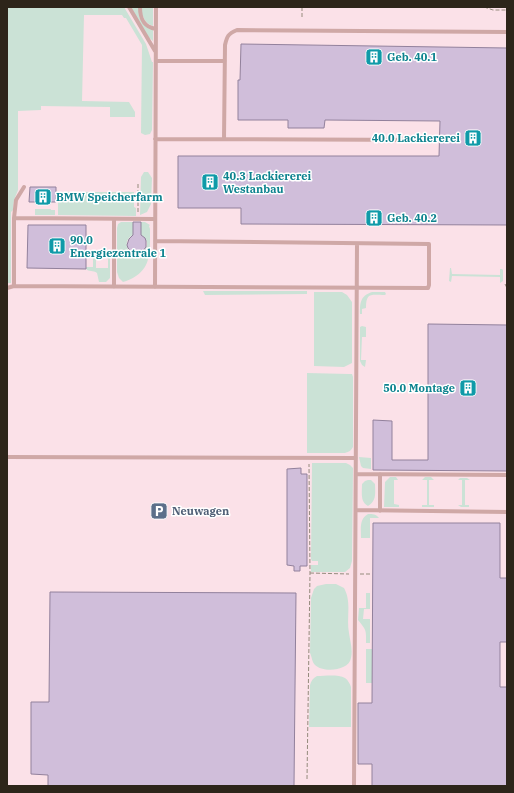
<svg xmlns="http://www.w3.org/2000/svg" width="514" height="793" viewBox="0 0 514 793" font-family="'IBM Plex Serif',serif">
<style>
.industrial{fill:#fbe1e8}
.green{fill:#cbe2d6}
.building{fill:#d0beda;stroke:#92819c}
.lines{fill:none;stroke-linecap:round;stroke-linejoin:round}
.path{stroke:#958b7d;stroke-width:1;stroke-dasharray:4 2;stroke-linecap:butt}
.lane{stroke:#cfa8a6;stroke-width:4}
.labels{text-anchor:middle;dominant-baseline:central;stroke-width:3;stroke-linejoin:round;paint-order:stroke}
.culture-label{font-size:11px;font-weight:bold;fill:#0d838f;stroke:#fff;text-anchor:start}
.service-label{font-size:11px;font-weight:bold;fill:#4e5e75;stroke:#fff;text-anchor:start}
</style>
<rect width="100%" height="100%" fill="#fef1e0"/>
<path class="industrial" d="M7 7H507V786H7Z"/>
<path class="green" d="M7 7H124L146 44 152 62H153L152 130 150 134 145 135 141 133 142 45 126 18H124L122 15H84L82 101 129 102 135 112V117H110V107L41 106V110L18 111V190L14 200 13 210 11 212V283H7Z
M130 7H153V26C147 24 145 21 143 16H139C142 23 147 27 153 30V41L147 36Z
M144 172H148L152 178 151 204 147 212 140 215 141 177Z
M58 192H134V207L136 208V216L58 215Z
M35 209H51V210H55V215H35Z
M121 222H133V235C129 237 126 241 127 246 131 264 159 247 141 235V222H145L150 225 149 226 150 229C150 254 152 273 123 282L119 278 117 272V228L118 224Z
M93 251H96V268H108V251L110 252V278L106 282H99L97 273C93 270 89 272 86 269V267H93Z
M450 268H451L452 274 500 275V269H502L503 270V281L500 283V277L452 276 451 282 449 281Z
M203 291H307V294L205 295Z
M314 292H342L347 295 352 302V363L344 367 314 366Z
M372 292H385L386 294 385 295C371 295 366 292 366 308L362 309V314H360C360 303 360 296 372 292Z
M362 326 366 327V337H362L361 360H366L365 367 362 365 360 361V327Z
M307 373 349 374H352L353 377V447C351 451 348 452 345 453H307Z
M359 457 371 458V469L363 468 361 466Z
M312 463H346L350 465 353 468 352 561 350 568 345 572H311V565H318V561H312L311 559Z
M390 477H396L398 480H394V504L399 505V507H384L385 482Z
M425 477H431L434 480H429V505H434V507H422V505H427V480H422Z
M460 478H467L470 480H465V505H469V507H461L458 505H462V480H458Z
M368 480H371L375 484C375 492 377 501 368 506 360 502 362 493 362 484L365 481Z
M368 514C373 514 376 514 379 518H370V538H361C361 529 359 519 368 514Z
M326 584H336L344 588C352 602 346 618 349 633 350 641 353 649 351 658 349 671 323 673 315 665 312 662 312 657 310 653L311 598 314 589 317 586Z
M366 593H370V609H364L363 619H370V643H366C366 630 367 631 358 620L359 608H366Z
M366 649H372V683H366Z
M317 676C325 676 338 674 345 678 348 680 350 684 351 687V727H309L310 685C311 681 313 678 317 676Z"/>
<path class="building" d="M241 44 507 48V225L241 224V208H178V156H439L440 121 325 120 324 128H288V120H238V80H240Z
M30 187H56V202H29Z
M133 222H141V235L145 238 146 241V247L142 252 140 253H133L128 248 127 245 129 239 133 235Z
M28 225H86V269L27 268Z
M428 324 507 325V471L373 470V420L392 421V460H428Z
M301 468V474H307V566H300V571H294V566L287 565V469Z
M373 523H500V578H507V642H500V687H507V786H372V764H358V703H372Z
M50 592 296 593 294 786H48V775L31 774V702H49Z"/>
<g class="lines">
<path class="path" d="M302 7V19
M484 7 493 10H507
M138 184V214
M505 284 507 288
M310 573 349 574
M360 574H372
M307 779 310 573 309 464"/>
<path class="lane" d="M129 7 155 51
M140 7C140 18 143 27 156 29
M156 61H225
M155 139 428 140
M224 139 225 45C227 36 228 34 237 30L507 32
M14 218 16 200 24 187
M14 286V218L155 219
M114 287V219
M155 287 156 7
M7 288 14 286 428 288 429 285V244L155 241
M7 457 356 458
M356 474 507 475
M356 510 507 512
M380 511V474
M354 786 357 244"/>
</g>
<defs>
<g id="building-square" transform="scale(0.9)"><rect x="-9" y="-9" width="18" height="18" rx="4" fill="#0f9aa8" stroke="#fff"/><path d="M-4-6H4V6H1V3H-1V6H-4ZM-2.5-4.3h1.7v1.8h-1.7ZM.8-4.3h1.7v1.8H.8ZM-2.5-1h1.7V.8h-1.7ZM.8-1h1.7V.8H.8Z" fill="#fff"/></g>
<g id="parking-square" transform="scale(0.9)"><rect x="-9" y="-9" width="18" height="18" rx="4" fill="#5c6f8a" stroke="#fff"/><path d="M-3.5-5.5H1a3.5 3.5 0 0 1 0 7H-1V5.5H-3.5ZM-1-3.4V-.6H.8a1.4 1.4 0 0 0 0-2.8Z" fill="#fff"/></g>
</defs>
<g fill-rule="evenodd">
<use href="#building-square" x="374" y="57"/>
<use href="#building-square" x="473" y="138"/>
<use href="#building-square" x="210" y="182"/>
<use href="#building-square" x="43" y="197"/>
<use href="#building-square" x="374" y="218"/>
<use href="#building-square" x="57" y="246"/>
<use href="#building-square" x="468" y="388"/>
<use href="#parking-square" x="159" y="511"/>
</g>
<g class="labels">
<g class="culture-label">
<text x="387" y="57">Geb. 40.1</text>
<text x="460" y="138" text-anchor="end">40.0 Lackiererei</text>
<text x="223" y="176">40.3 Lackiererei<tspan x="223" dy="13">Westanbau</tspan></text>
<text x="56" y="197">BMW Speicherfarm</text>
<text x="387" y="218">Geb. 40.2</text>
<text x="70" y="240">90.0<tspan x="70" dy="13">Energiezentrale 1</tspan></text>
<text x="455" y="388" text-anchor="end">50.0 Montage</text>
</g>
<g class="service-label">
<text x="172" y="511">Neuwagen</text>
</g>
</g>
<rect width="514" height="793" fill="none" stroke="#2d251a" stroke-width="16"/>
</svg>
